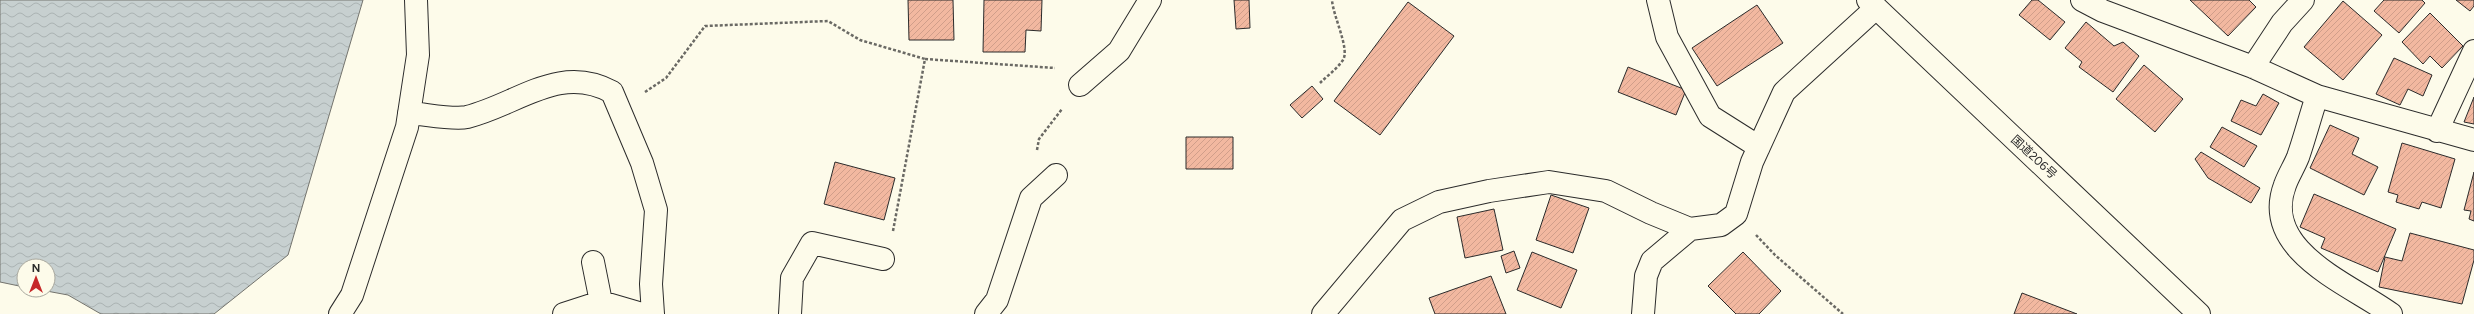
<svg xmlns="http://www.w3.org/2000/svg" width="2474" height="314" viewBox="0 0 2474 314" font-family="Figtree,'Noto Sans JP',sans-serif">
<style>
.water{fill:url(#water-waves);stroke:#74746e}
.building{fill:url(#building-hatch);stroke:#2b2b2b}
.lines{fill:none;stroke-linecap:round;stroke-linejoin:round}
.minor-casing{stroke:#2b2b2b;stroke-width:24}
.trunk-casing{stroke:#2b2b2b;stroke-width:24}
.path{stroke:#6a6964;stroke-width:2.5;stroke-dasharray:3 2;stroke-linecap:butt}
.minor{stroke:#fdfbea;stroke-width:22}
.trunk{stroke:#fdfbea;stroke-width:22}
.labels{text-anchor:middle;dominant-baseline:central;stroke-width:3;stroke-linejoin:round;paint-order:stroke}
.street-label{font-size:12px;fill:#2b2b2b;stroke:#fdfbea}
</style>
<defs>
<pattern id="water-waves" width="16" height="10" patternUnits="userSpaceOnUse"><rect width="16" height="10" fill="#c7d0d0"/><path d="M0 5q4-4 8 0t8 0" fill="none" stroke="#abb3b3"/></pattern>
<pattern id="building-hatch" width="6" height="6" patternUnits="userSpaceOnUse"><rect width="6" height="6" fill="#f2b8a0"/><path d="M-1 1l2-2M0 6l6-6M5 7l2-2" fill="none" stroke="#d09e8a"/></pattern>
</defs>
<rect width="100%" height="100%" fill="#fdfbea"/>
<path class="water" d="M0 0H363L288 255 214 314H101L68 295 41 290H48V266H24V287L0 282Z"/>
<path class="building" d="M908 0H953L954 40H909Z
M984 0H1042L1041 31 1026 30 1025 52H983Z
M1234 0H1249L1250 28 1236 29Z
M2032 0H2038L2065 22 2050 40 2019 15Z
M2190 0H2249L2256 7 2228 36Z
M2384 0H2422L2425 3 2399 33 2374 11Z
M2456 0H2474V6L2470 11Z
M2343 1 2382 35 2343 80 2304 47Z
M1408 2 1454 36 1380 135 1334 101Z
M1757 5 1783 43 1717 86 1692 48Z
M2430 13 2463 46 2442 68 2430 56 2423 64 2402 42Z
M2086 22 2114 46 2123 42 2139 56 2113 92 2079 67 2082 62 2065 48Z
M2394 58 2432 75 2423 96 2408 89 2400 105 2376 94Z
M2144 65 2183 99 2155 132 2116 99Z
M1628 67 1686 90 1676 115 1618 92Z
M1312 86 1323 99 1302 118 1290 105Z
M2263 94 2279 103 2261 135 2231 121 2241 100 2256 106Z
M2474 97V124L2464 122Z
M2330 125 2359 138 2352 154 2378 167 2364 195 2310 168Z
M2222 127 2257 146 2244 167 2210 147Z
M1186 137H1233V169H1186Z
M2402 143 2455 159 2441 208 2422 202 2419 209 2396 202 2398 195 2388 192Z
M2201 152 2260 188 2251 203 2208 178 2195 159Z
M835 162 895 178 884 220 824 204Z
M2474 172V221L2469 219 2471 211 2464 210Z
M2314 194 2396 229 2378 272 2321 248 2325 238 2300 227Z
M1551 195 1589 208 1573 253 1536 240Z
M1494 209 1503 250 1465 258 1457 217Z
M2410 233 2474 250V260L2462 304 2379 287 2385 257 2402 261Z
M1514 251 1520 268 1506 273 1501 256Z
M1532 252 1577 270 1561 308 1517 290Z
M1743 252 1781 291 1759 314H1736L1708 286Z
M1491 276 1506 314H1435L1429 298Z
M2022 293 2077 314H2014Z"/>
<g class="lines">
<g class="minor-casing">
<path id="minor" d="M1658 0 1667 37 1710 116 1759 147
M2082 0 2103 11 2253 67 2317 96 2474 140
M2253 67 2282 23 2303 0
M1080 85 1119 51 1150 0
M2317 96C2310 117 2305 137 2298 157 2294 167 2288 176 2285 185 2260 251 2350 284 2391 314
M409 113C425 114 453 120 467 117 517 105 559 63 612 92L642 163 656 210 651 284 653 314
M2437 131 2474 51
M593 262 601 302
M340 314 352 295 407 127 418 55 416 0
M564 314 601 302 642 314
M790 314 792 278 812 243 883 259
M986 314 997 300 1031 198 1056 175
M1323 314 1402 220 1439 202 1489 191 1549 182 1606 191 1651 213 1690 229 1721 225 1736 214 1752 162 1784 92 1876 8
M1643 314 1646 276 1652 261 1690 229"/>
</g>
<g class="trunk-casing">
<path id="trunk" d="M1868 0 2199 314"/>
</g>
<path class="path" d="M1320 83C1327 76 1337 69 1343 60 1350 49 1333 16 1332 0
M645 92 666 78 705 26 828 21 860 40 925 59
M1037 150 1039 139 1062 109
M893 231 925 59 1055 68
M1756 235 1775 255 1843 314"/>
<use href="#minor" class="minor"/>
<use href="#trunk" class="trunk"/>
</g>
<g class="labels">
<g class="street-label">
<text transform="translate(2034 157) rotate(43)">国道206号</text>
</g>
</g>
<g transform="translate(36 278)"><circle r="19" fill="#fdfbea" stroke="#a9a89e"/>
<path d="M0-3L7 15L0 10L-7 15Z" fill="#c62828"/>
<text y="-6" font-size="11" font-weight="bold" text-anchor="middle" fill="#2b2b2b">N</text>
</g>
</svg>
